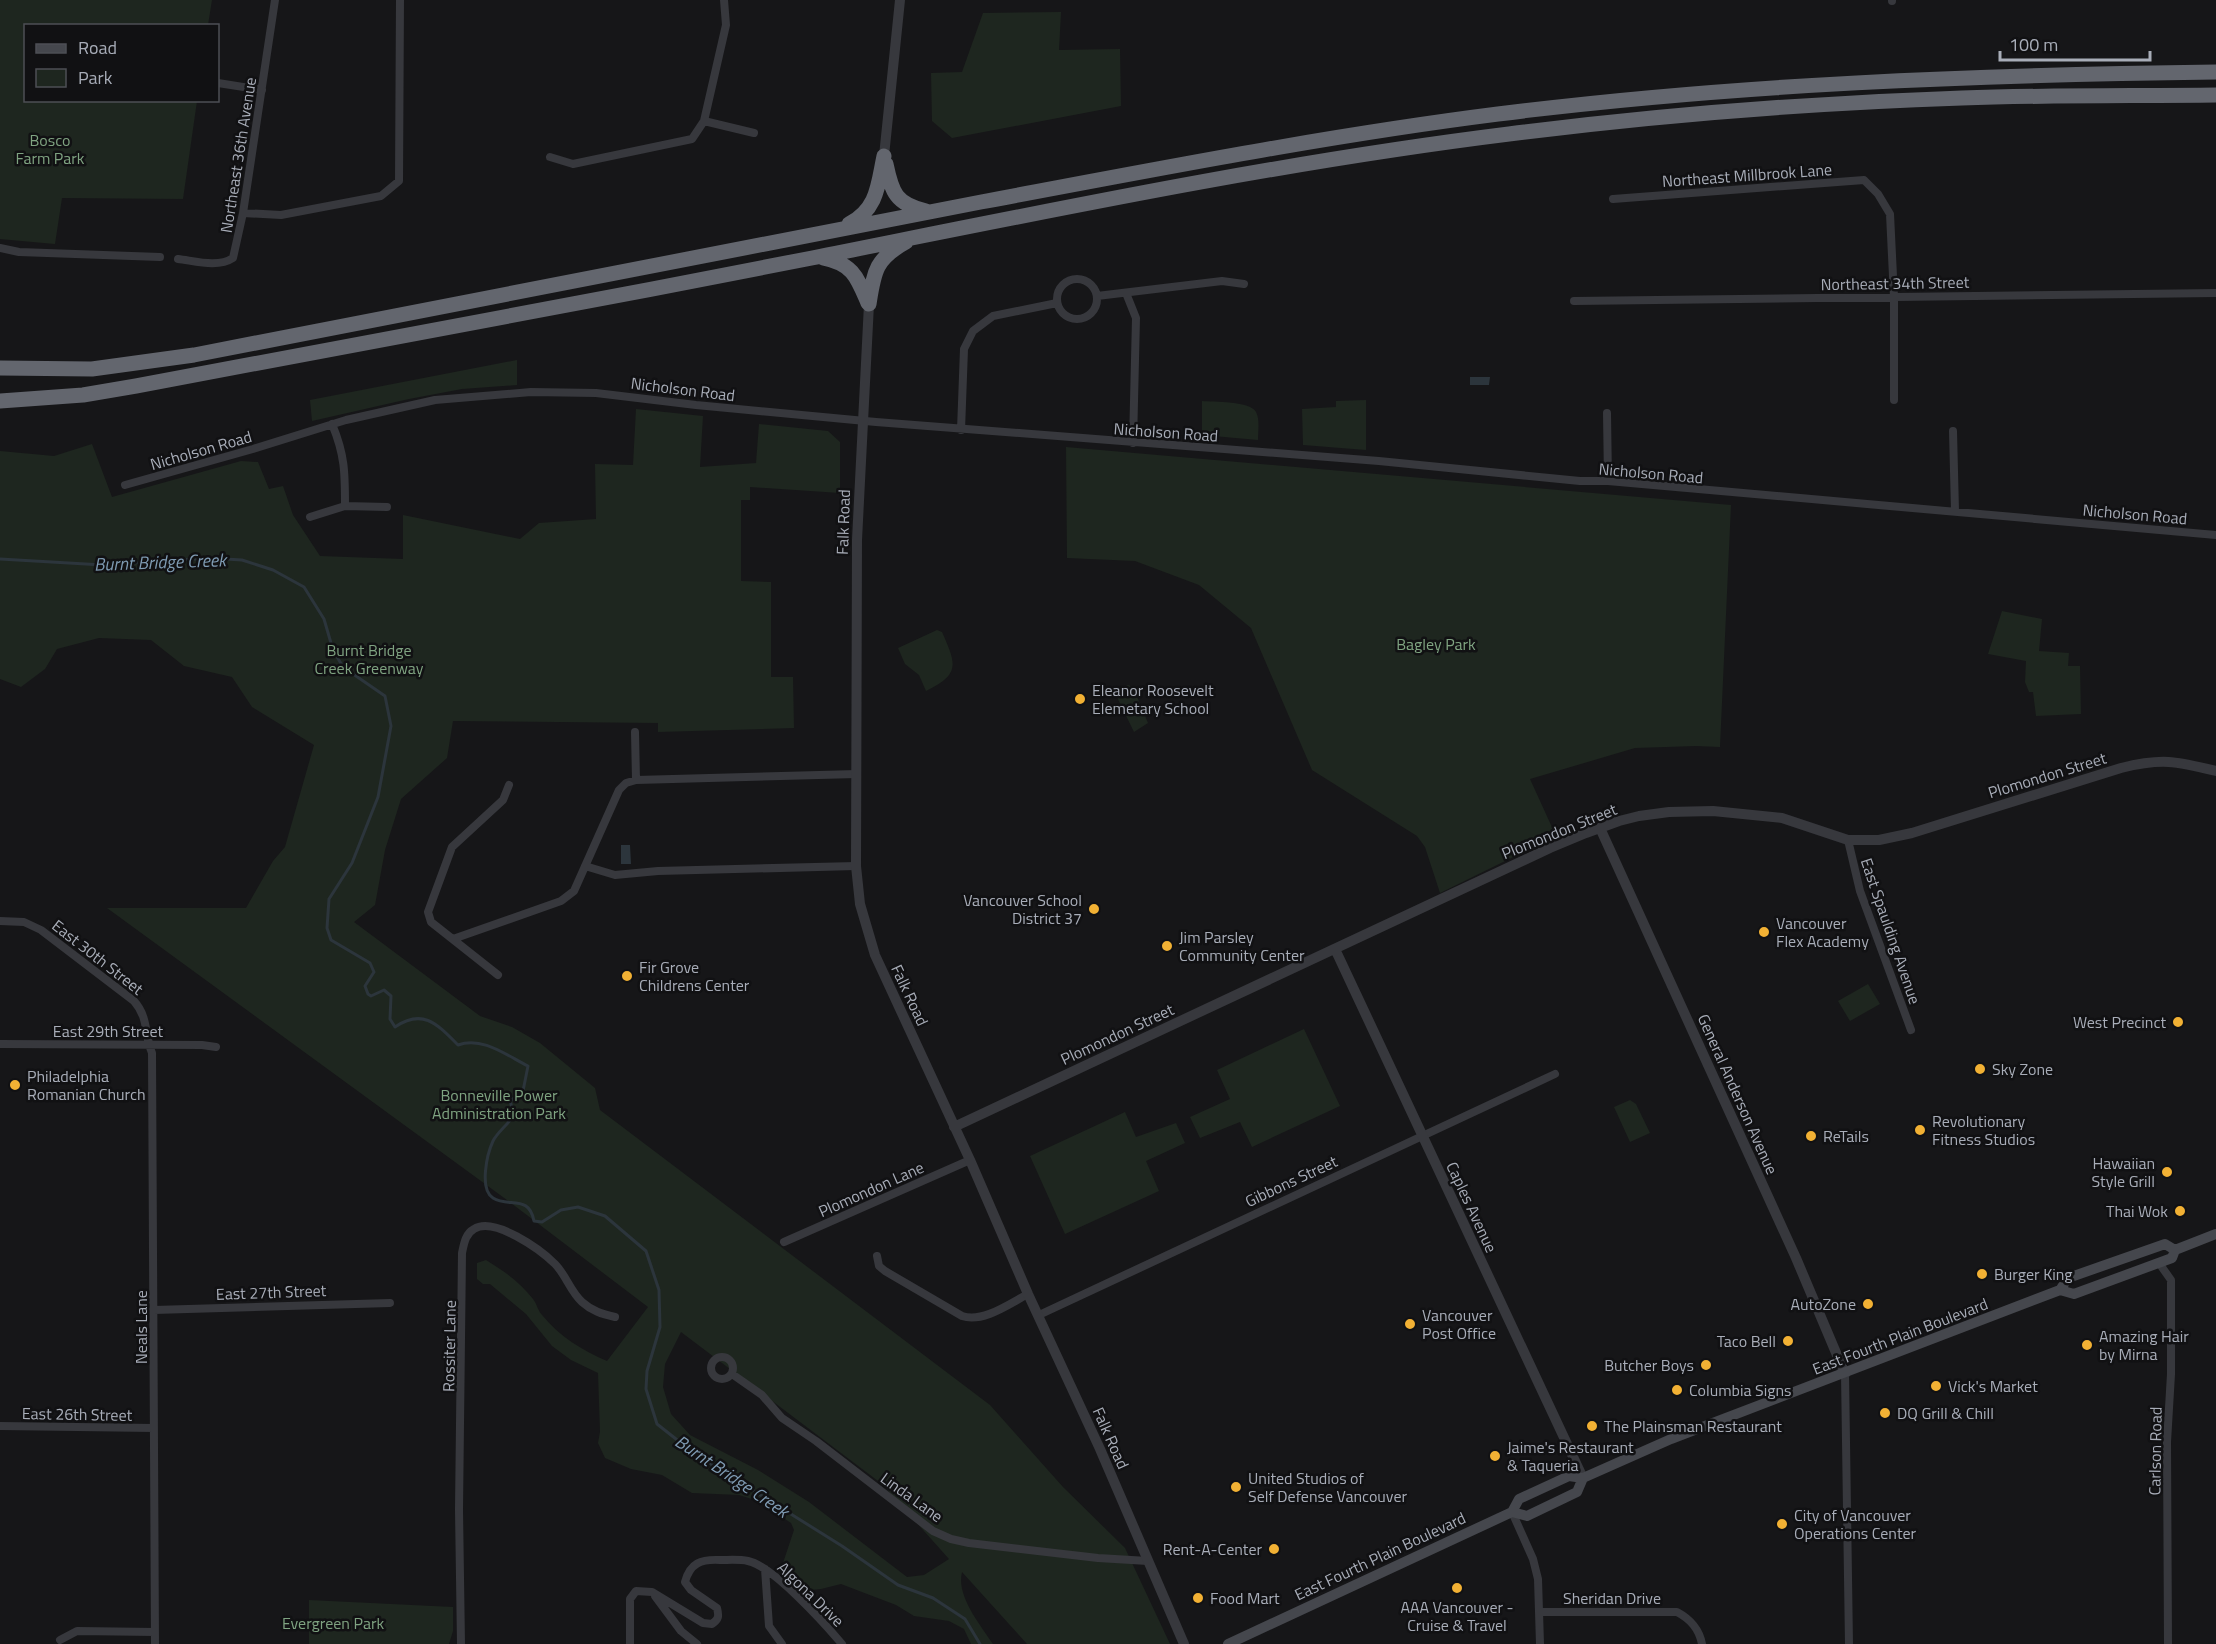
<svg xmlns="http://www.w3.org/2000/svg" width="2216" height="1644" viewBox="0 0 2216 1644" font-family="'Titillium Web',sans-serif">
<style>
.green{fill:#1e261f;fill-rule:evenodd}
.water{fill:#2c353c}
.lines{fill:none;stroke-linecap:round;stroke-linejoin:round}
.stream{stroke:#2c353c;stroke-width:3}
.minor{stroke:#37383d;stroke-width:8}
.tertiary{stroke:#37383d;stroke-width:10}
.secondary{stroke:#45474d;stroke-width:10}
.motorway{stroke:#63666e;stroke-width:15}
.poi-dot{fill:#f2b134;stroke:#111113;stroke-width:2}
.labels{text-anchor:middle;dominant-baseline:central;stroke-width:5;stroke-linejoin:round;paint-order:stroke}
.park-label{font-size:16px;fill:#7fa381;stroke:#111113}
.street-label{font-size:16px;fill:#a8adb8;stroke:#111113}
.poi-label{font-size:16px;fill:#a8adb8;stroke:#111113;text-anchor:start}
.water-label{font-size:18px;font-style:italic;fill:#7f9bb3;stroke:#111113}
</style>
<rect width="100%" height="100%" fill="#161618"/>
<path class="green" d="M0 0H212L208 25 26 26V100L197 101 183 199 62 198 55 244 0 239Z
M1061 12 1059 50 1120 49 1121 106 952 138 932 121 931 73 962 72 983 13Z
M517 360V385L462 389 409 399 312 421 310 400Z
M1366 400V450L1303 445 1302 409 1336 407V401Z
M1202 401C1213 402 1251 401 1256 412 1260 419 1258 432 1258 440L1202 435Z
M636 409 703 416 700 467 756 463 759 424 828 431 840 442V493L750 487V500H741V581L771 582V677H793L794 728 658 732V723L453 721 447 758 401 799 385 850 375 905 354 922 480 1016 512 1027 540 1043 595 1088 600 1110 990 1405 1063 1487 1125 1548 1170 1644H1027L962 1572C956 1596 980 1624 993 1644H971L964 1629 949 1621 914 1616 896 1605 841 1584 821 1589 801 1591 790 1582 781 1569 794 1530 791 1523 758 1501 739 1495 692 1493 662 1475 631 1469 605 1458 598 1443 600 1432 598 1373 571 1360 552 1346 526 1314 490 1284H483L477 1279V1263L486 1260C504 1271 520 1282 533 1299 537 1304 538 1311 542 1315 559 1336 583 1351 607 1361L648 1307 507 1200 107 908H246L273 861 285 847 314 745 252 707 232 677 184 666 151 640 99 638 57 649 45 669 21 687 0 679V451L54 456 92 444 112 497 241 461 258 462 269 489 283 486 293 515 320 556 403 559V515L520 539 539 523 596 519 595 464 633 465ZM681 1332 882 1484 949 1559 924 1575 907 1577 809 1502 758 1470 690 1435 671 1414 663 1387 665 1364Z
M1066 447 1731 505 1720 747 1696 746 1635 748 1530 779 1556 836 1440 893 1425 847 1417 836 1312 770 1251 628 1199 585 1135 561 1067 558Z
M2002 611 2042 619 2039 651 2069 653 2068 666H2080L2081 714 2036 716 2033 692H2029L2025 682 2026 661 1988 654Z
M937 630 942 632C956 664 961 674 926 691L919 675 905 664 898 648Z
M1128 685 1133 687 1148 723 1134 732 1114 691Z
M1868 984 1880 1004 1850 1021 1838 1001Z
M1304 1029 1340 1106 1252 1147 1240 1122 1200 1138 1190 1117 1230 1099 1217 1070Z
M1630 1100 1636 1104 1650 1133 1630 1142 1614 1107Z
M1125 1112 1136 1137 1176 1123 1185 1143 1146 1161 1159 1191 1065 1234 1030 1156Z
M309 1600 453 1607V1631L449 1644H309Z"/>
<path class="water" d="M1470 377H1490L1489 385H1470Z
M621 845H630L631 864H621Z"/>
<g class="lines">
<path class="stream" d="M0 559 103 565 209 558 242 560 273 570 304 587 324 619 333 650 343 667 385 696 391 726 378 797 352 863 329 899 327 928 331 940 370 963 374 972 365 986 368 994 371 996 384 990 391 996 390 1019 395 1027C423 1008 437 1024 458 1045 482 1036 506 1055 528 1066L523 1091 510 1101 515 1118 511 1119C506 1126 497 1133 493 1141 487 1154 479 1189 493 1198 509 1208 529 1194 534 1221L542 1222 561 1210 578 1207 605 1216 646 1251 659 1290 660 1327 647 1371 646 1389 657 1424 695 1454 842 1546 898 1585 933 1598 965 1619 980 1644"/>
<path class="minor" d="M1892 0V1
M218 83 262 90
M704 121 754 133
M550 157 573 164 692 139 704 121 726 25 724 0
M1613 199 1864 180 1878 194 1890 214 1894 297V400
M243 213 281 215 381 196 399 181 400 0
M0 248 19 252 160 257
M178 259C195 261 218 268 233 258L243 213 275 0
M1057 299a20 20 0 1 1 40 0a20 20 0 1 1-40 0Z
M1126 293 1136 318 1133 443
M1097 296 1222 281 1244 284
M1574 301 2216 293
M1607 413 1608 481
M332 424C345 455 345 473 345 506
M961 430 964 349 973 331 993 316 1057 303
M1953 431 1955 511
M125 485 253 449 346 420 435 400 531 392 596 393 696 405 876 422 1379 461 1580 481H1608L2216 535
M310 517 345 506 387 507
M635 732 636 780
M1848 840 1860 891 1911 1030
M585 866 615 875 658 871 856 866
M0 921 24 922 41 930 134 1001C149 1018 144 1034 152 1053L155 1644
M453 939 561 901 574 891 619 790 626 783 636 780 857 774
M498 975 431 922 428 912 452 847 503 800 509 785
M0 1044 202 1045 216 1047
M784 1242 970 1160
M877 1256 879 1266 885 1271 962 1316C983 1323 1009 1304 1028 1294
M2159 1263 2171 1280V1374L2167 1442 2168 1644
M154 1310 390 1303
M1039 1315 1555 1074
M711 1368a11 11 0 1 1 22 0a11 11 0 1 1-22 0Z
M732 1374 762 1395 782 1418 816 1441 933 1531 951 1539 969 1543 1098 1558 1148 1561
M1845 1374 1849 1644
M0 1426 154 1428
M1512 1512 1533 1559 1538 1579 1540 1644
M765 1569 769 1626 782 1644
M655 1596 681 1631 697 1644
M1540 1612H1677C1690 1619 1699 1628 1702 1644
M60 1640 77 1631 155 1632
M461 1644 459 1510 462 1253C464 1244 465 1234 474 1229 494 1216 541 1250 555 1264 566 1275 570 1291 582 1302 592 1311 602 1314 615 1317
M630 1644V1599L636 1591 652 1592 703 1623 712 1624C719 1619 719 1616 717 1608L691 1590 685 1582C690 1563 701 1559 720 1560 729 1560 739 1559 748 1561 773 1566 825 1624 842 1644"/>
<path class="tertiary" d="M884 156 900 0
M869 304 857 540 856 866 860 904 875 955 970 1160 1028 1294 1100 1449 1184 1644
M1600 828 1796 1258 1845 1374
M1335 949 1583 1478
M954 1127 1550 848 1586 833 1619 821 1639 816 1669 812 1713 811 1782 818 1848 840H1879L1912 833 2121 768C2162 758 2175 761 2216 771"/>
<path class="secondary" d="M2175 1250 2216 1234
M2060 1290 2068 1278 2165 1244 2175 1250
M1512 1512 1527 1516 1577 1492 1583 1478
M1228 1644 1512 1512 1519 1499 1569 1476 1583 1478 1671 1439 2060 1290 2074 1294 2172 1258 2175 1250"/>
<path class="motorway" d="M886 164C892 193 896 204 926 211
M849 224C878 209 878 184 884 156
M823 258C853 264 857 277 868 303
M869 304C874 272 875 259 906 242
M0 368 92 369 194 355C456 304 718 252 981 202 1153 170 1324 136 1498 114 1737 84 1976 75 2216 72
M0 401 83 395 136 386C362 345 587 302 812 258 1043 212 1275 163 1509 134 1659 115 1811 103 1962 98 2047 95 2131 96 2216 95"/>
</g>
<g class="poi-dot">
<circle cx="1080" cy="699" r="6"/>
<circle cx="1094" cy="909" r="6"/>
<circle cx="1764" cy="932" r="6"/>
<circle cx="1167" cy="946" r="6"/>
<circle cx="627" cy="976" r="6"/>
<circle cx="2178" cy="1022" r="6"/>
<circle cx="1980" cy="1069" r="6"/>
<circle cx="15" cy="1085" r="6"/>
<circle cx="1920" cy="1130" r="6"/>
<circle cx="1811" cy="1136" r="6"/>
<circle cx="2167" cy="1172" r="6"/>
<circle cx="2180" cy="1211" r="6"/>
<circle cx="1982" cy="1274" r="6"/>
<circle cx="1868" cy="1304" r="6"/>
<circle cx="1410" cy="1324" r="6"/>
<circle cx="1788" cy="1341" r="6"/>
<circle cx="2087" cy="1345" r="6"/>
<circle cx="1706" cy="1365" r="6"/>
<circle cx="1936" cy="1386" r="6"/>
<circle cx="1677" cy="1390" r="6"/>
<circle cx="1885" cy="1413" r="6"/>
<circle cx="1592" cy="1426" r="6"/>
<circle cx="1495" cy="1456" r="6"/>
<circle cx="1236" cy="1487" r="6"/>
<circle cx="1782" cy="1524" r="6"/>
<circle cx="1274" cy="1549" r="6"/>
<circle cx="1457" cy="1588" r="6"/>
<circle cx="1198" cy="1598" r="6"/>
</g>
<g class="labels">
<g class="park-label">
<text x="50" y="140">Bosco<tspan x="50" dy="18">Farm Park</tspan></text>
<text x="1436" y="644">Bagley Park</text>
<text x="369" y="650">Burnt Bridge<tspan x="369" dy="18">Creek Greenway</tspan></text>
<text x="499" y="1095">Bonneville Power<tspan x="499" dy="18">Administration Park</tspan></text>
<text x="333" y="1623">Evergreen Park</text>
</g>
<g class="street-label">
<text transform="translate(238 155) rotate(-81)">Northeast 36th Avenue</text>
<text transform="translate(1747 175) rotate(-4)">Northeast Millbrook Lane</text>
<text transform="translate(1895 283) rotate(-1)">Northeast 34th Street</text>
<text transform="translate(683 389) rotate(7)">Nicholson Road</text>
<text transform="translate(1166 432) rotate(4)">Nicholson Road</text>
<text transform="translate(201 450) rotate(-16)">Nicholson Road</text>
<text transform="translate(1651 473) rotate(5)">Nicholson Road</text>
<text transform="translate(2135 514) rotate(5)">Nicholson Road</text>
<text transform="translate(843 522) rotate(-88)">Falk Road</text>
<text transform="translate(2047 775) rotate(-17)">Plomondon Street</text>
<text transform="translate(1559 831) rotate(-22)">Plomondon Street</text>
<text transform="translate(1891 931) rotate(71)">East Spaulding Avenue</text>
<text transform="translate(98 957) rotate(38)">East 30th Street</text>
<text transform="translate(910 995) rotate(65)">Falk Road</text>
<text x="108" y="1031">East 29th Street</text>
<text transform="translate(1117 1034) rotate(-25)">Plomondon Street</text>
<text transform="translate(1738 1094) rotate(66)">General Anderson Avenue</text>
<text transform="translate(1291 1181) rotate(-25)">Gibbons Street</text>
<text transform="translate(871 1189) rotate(-24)">Plomondon Lane</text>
<text transform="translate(1472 1207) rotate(65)">Caples Avenue</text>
<text transform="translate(271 1292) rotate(-2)">East 27th Street</text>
<text transform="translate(141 1327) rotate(-90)">Neals Lane</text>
<text transform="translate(1900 1336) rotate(-21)">East Fourth Plain Boulevard</text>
<text transform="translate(449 1346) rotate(-89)">Rossiter Lane</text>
<text transform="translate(77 1414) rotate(1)">East 26th Street</text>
<text transform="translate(1111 1438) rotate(66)">Falk Road</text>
<text transform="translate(2155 1451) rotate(-89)">Carlson Road</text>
<text transform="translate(912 1497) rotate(36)">Linda Lane</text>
<text transform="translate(1380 1556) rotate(-25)">East Fourth Plain Boulevard</text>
<text transform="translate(811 1594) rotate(44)">Algona Drive</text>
<text x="1612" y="1598">Sheridan Drive</text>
</g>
<g class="poi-label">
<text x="1092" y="690">Eleanor Roosevelt<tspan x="1092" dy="18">Elemetary School</tspan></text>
<text x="1082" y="900" text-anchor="end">Vancouver School<tspan x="1082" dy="18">District 37</tspan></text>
<text x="1776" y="923">Vancouver<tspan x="1776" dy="18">Flex Academy</tspan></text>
<text x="1179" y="937">Jim Parsley<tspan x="1179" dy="18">Community Center</tspan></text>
<text x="639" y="967">Fir Grove<tspan x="639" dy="18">Childrens Center</tspan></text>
<text x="2166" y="1022" text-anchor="end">West Precinct</text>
<text x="1992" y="1069">Sky Zone</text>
<text x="27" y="1076">Philadelphia<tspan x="27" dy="18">Romanian Church</tspan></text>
<text x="1932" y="1121">Revolutionary<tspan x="1932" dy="18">Fitness Studios</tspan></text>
<text x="1823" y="1136">ReTails</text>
<text x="2155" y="1163" text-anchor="end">Hawaiian<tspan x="2155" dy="18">Style Grill</tspan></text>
<text x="2168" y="1211" text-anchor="end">Thai Wok</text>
<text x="1994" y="1274">Burger King</text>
<text x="1856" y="1304" text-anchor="end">AutoZone</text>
<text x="1422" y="1315">Vancouver<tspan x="1422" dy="18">Post Office</tspan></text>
<text x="2099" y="1336">Amazing Hair<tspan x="2099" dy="18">by Mirna</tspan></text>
<text x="1776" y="1341" text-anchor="end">Taco Bell</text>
<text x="1694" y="1365" text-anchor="end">Butcher Boys</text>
<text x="1948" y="1386">Vick's Market</text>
<text x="1689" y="1390">Columbia Signs</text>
<text x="1897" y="1413">DQ Grill &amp; Chill</text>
<text x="1604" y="1426">The Plainsman Restaurant</text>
<text x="1507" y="1447">Jaime's Restaurant<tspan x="1507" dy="18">&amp; Taqueria</tspan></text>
<text x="1248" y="1478">United Studios of<tspan x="1248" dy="18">Self Defense Vancouver</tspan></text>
<text x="1794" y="1515">City of Vancouver<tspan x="1794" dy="18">Operations Center</tspan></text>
<text x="1262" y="1549" text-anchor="end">Rent-A-Center</text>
<text x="1210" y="1598">Food Mart</text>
<text x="1457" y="1607" text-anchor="middle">AAA Vancouver -<tspan x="1457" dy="18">Cruise &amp; Travel</tspan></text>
</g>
<g class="water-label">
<text transform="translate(160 562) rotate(-2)">Burnt Bridge Creek</text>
<text transform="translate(732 1476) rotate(34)">Burnt Bridge Creek</text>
</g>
</g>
<rect x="24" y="24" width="195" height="78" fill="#111113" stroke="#4d4f55" stroke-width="1.5"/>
<rect x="36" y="44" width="30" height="9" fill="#45474d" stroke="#4d4f55" stroke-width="1.5"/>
<text x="78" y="54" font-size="18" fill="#a8adb8">Road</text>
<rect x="36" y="69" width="30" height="18" fill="#1e261f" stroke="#4d4f55" stroke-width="1.5"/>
<text x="78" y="84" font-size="18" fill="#a8adb8">Park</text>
<path d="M2000 51v9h150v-9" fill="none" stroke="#a8adb8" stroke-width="3"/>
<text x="2009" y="51" font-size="18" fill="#a8adb8" stroke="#111113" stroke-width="4.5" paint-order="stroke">100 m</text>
</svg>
